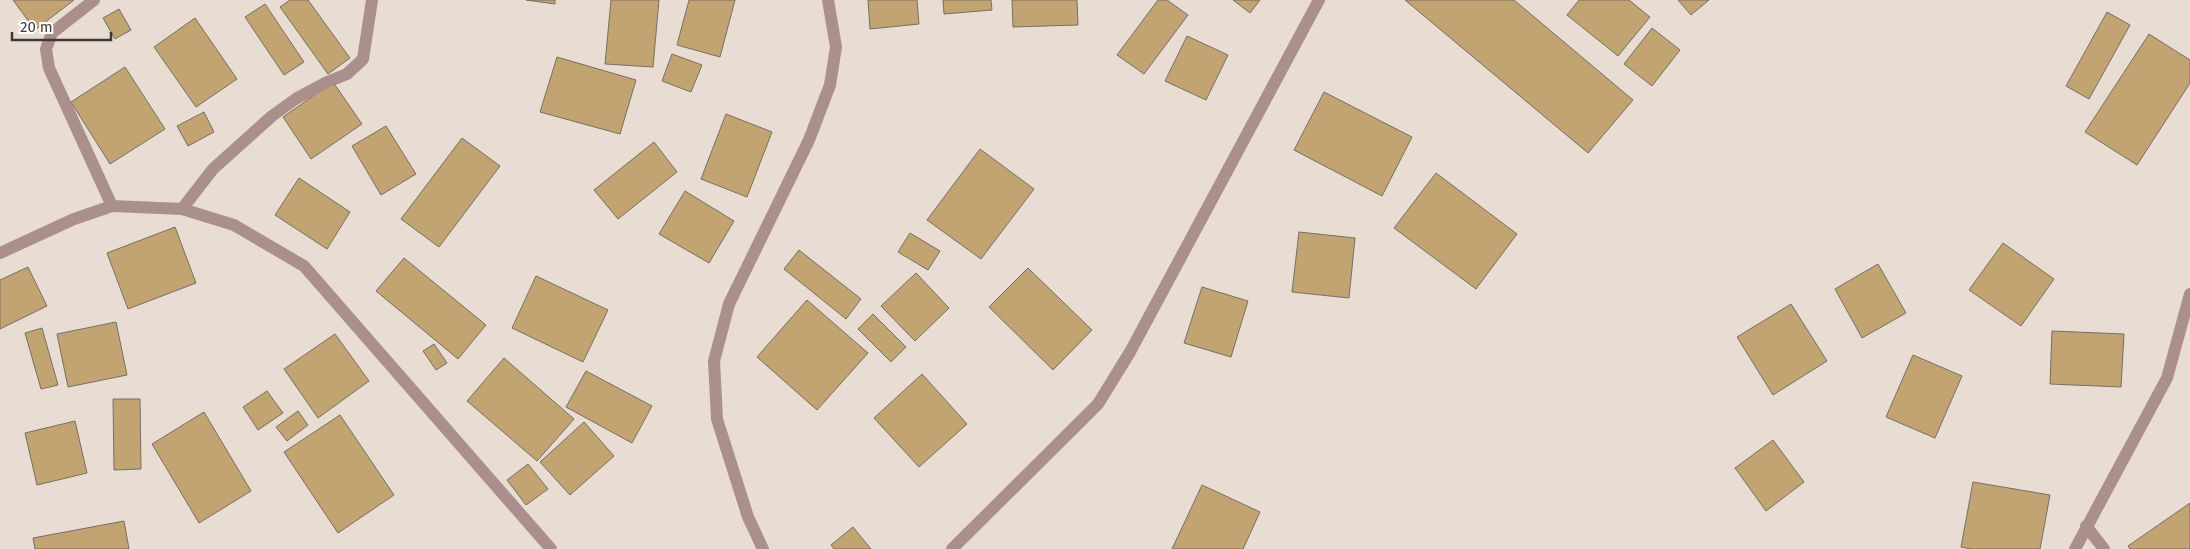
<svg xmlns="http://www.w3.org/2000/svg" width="2190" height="549" viewBox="0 0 2190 549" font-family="'Fira Sans',sans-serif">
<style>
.building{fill:#c2a472;stroke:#766f64}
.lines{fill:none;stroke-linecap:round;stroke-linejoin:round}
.minor{stroke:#aa8f8b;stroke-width:12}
</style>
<rect width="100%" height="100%" fill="#e9dcd3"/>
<path class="building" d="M13 0H74L35 30Z
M290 0H308L350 58 328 74 280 7Z
M526 0H555V4Z
M611 0H659L653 67 605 64Z
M689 0H735L720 57 677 45Z
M868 0H917L919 24 870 29Z
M943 0H991L992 10 944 14Z
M1012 0H1077L1078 25 1013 27Z
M1158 0H1167L1188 15 1144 74 1117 55Z
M1233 0H1260L1250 13Z
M1405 0H1514L1633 100 1588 153Z
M1579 0H1629L1650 17 1618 56 1567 15Z
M1678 0H1709L1691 15Z
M265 4 304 62 284 75 245 17Z
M119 9 131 30 115 39 103 18Z
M2107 12 2130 25 2089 99 2066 86Z
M195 18 237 79 196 107 154 47Z
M1652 28 1680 50 1652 86 1624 64Z
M2149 34 2190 60V83L2137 165 2085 132Z
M1187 36 1228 55 1206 100 1165 81Z
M672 54 702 65 691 92 662 81Z
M557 57 636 80 620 134 540 112Z
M125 67 165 129 110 164 71 102Z
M333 82 362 124 311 159 283 117Z
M1324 92 1412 137 1382 196 1294 150Z
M204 112 214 132 188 146 177 126Z
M726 114 772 132 747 197 701 179Z
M386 126 416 174 381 195 352 146Z
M462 138 500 166 439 247 401 219Z
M654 142 677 172 618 219 594 190Z
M980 149 1034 189 981 259 927 220Z
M1436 173 1517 234 1476 289 1394 228Z
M299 178 350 212 327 249 275 215Z
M685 191 734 221 709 263 659 234Z
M175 227 196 283 128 309 107 253Z
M1299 232 1355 238 1349 298 1292 292Z
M910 233 940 251 928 270 898 252Z
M2003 243 2054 279 2021 326 1969 290Z
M799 250 861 299 846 319 784 269Z
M404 258 486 325 458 359 376 291Z
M1878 264 1906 313 1862 338 1835 289Z
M28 267 47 306 0 329V280Z
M1028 268 1092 330 1053 370 989 307Z
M916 273 949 308 915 341 881 306Z
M536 276 608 310 583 362 512 328Z
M1202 287 1248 301 1231 357 1184 343Z
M807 300 868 353 817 410 757 357Z
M1791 304 1827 361 1773 395 1737 337Z
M873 314 906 347 891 362 858 329Z
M116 322 127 375 68 387 57 334Z
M42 328 58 385 41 389 25 333Z
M2052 331 2124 334 2121 387 2050 384Z
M335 334 369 381 318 418 284 369Z
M434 344 447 363 436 370 423 351Z
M1913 355 1962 376 1935 438 1886 417Z
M504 358 574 419 537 461 467 401Z
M586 371 652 406 632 443 566 407Z
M922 374 967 424 919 467 874 418Z
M267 391 283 413 258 430 243 407Z
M113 399H140L141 469 114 470Z
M298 411 308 425 287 441 276 427Z
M204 412 251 491 199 523 152 444Z
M340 415 394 495 338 533 284 452Z
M75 421 87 473 37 485 25 433Z
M584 422 614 456 570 495 540 462Z
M1773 440 1804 482 1766 511 1735 468Z
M528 464 548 489 526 505 507 480Z
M1973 482 2050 495 2040 549H1971L1961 547Z
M1202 485 1260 512 1243 549H1172Z
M2190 503V549H2130L2128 546Z
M124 521 129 549H35L33 538Z
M853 527 871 549H834L831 545Z"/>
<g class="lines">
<path class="minor" d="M94 0 52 33 46 49 49 68 112 206
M182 209 213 169 272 116 297 98 327 82 347 74 363 59 372 0
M0 253 74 219 112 206 182 209 234 225 304 266 551 549
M2086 526 2104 549
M763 549 748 517 717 419 714 361 729 304 809 140 830 85 836 47 828 0
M952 549 1098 404 1130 352 1319 0
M2075 549 2167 378 2190 294"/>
</g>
<path d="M12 32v8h99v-8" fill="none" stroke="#3f3a36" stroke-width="2.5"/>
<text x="20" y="32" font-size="15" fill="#3f3a36" stroke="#ffffff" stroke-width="4" paint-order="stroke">20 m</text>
</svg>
